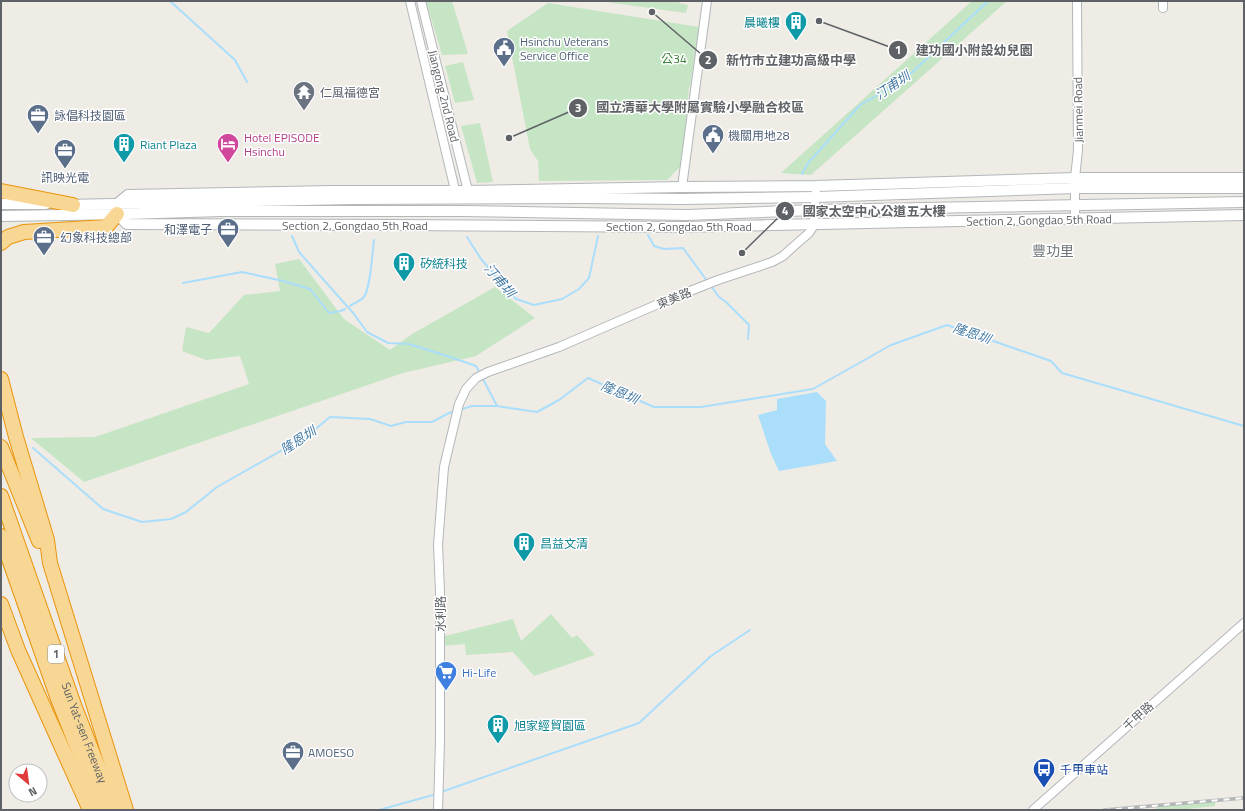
<svg xmlns="http://www.w3.org/2000/svg" width="1245" height="811" viewBox="0 0 1245 811" font-family="'Titillium Web','Noto Sans TC',sans-serif">
<style>
.green{fill:#c6e5c4}
.water{fill:#aadefb}
.lines{fill:none;stroke-linecap:round;stroke-linejoin:round}
.stream{stroke:#aadefb;stroke-width:2}
.minor-casing{stroke:#b3b7ba;stroke-width:10}
.tertiary-casing{stroke:#b3b7ba;stroke-width:12}
.motorway-casing{stroke:#ea940b;stroke-width:16}
.minor{stroke:#fff;stroke-width:8}
.tertiary{stroke:#fff;stroke-width:10}
.motorway{stroke:#f8d794;stroke-width:14}
.rail-casing{stroke:#b4b5b6;stroke-width:3.5}
.rail{stroke:#fff;stroke-width:2;stroke-dasharray:6;stroke-linecap:butt}
.labels{text-anchor:middle;dominant-baseline:central;stroke-width:3;stroke-linejoin:round;paint-order:stroke}
.shield{fill:#fff;stroke:#8e9194;stroke-width:1}
.shield-label{font-size:11px;font-weight:bold;fill:#5e6266}
.culture-label{font-size:12px;fill:#0d838f;stroke:#fff;text-anchor:start}
.service-label{font-size:12px;fill:#4e5e75;stroke:#fff;text-anchor:start}
.park-label{font-size:12px;fill:#3b8139;stroke:#fff}
.worship-label{font-size:12px;fill:#5b616d;stroke:#fff;text-anchor:start}
.street-label{font-size:12px;fill:#5e6266;stroke:#fff}
.hotel-label{font-size:12px;fill:#b23c85;stroke:#fff;text-anchor:start}
.shop-label{font-size:12px;fill:#366cbe;stroke:#fff;text-anchor:start}
.transit-label{font-size:12px;fill:#164399;stroke:#fff;text-anchor:start}
.water-label{font-size:13px;font-style:italic;fill:#447aa4;stroke:#fff}
.quarter-label{font-size:14px;fill:#6f7478;stroke:#fff}
.leader{fill:none;stroke:#5e6266;stroke-width:1.5}
.callout-dot{fill:#5e6266;stroke:#fff;stroke-width:1.5}
.mark-label{font-size:12px;text-anchor:middle;font-weight:bold;fill:#fff}
.callout-label{font-size:13px;text-anchor:middle;font-weight:bold;fill:#5e6266;stroke:#fff;stroke-width:3;stroke-linejoin:round;paint-order:stroke}
</style>
<rect width="100%" height="100%" fill="#efece6"/>
<path class="green" d="M426 1H452L468 54 442 55Z
M602 1H681L679 3 688 5 686 13 613 3Z
M972 1H1007L811 175 781 173Z
M548 3 699 27 690 87H689L682 165 667 180 539 181 538 161 530 149 507 31Z
M463 62 474 100 455 103 445 66Z
M480 123 493 182 477 183 461 126Z
M299 259 344 319 390 350 412 334 495 287 535 318 476 356 403 373 84 482 31 438 95 437 249 384 240 356 206 360 182 351 186 327 209 333 244 295 280 291 275 264Z
M551 614 572 638 577 635 595 655 534 676 513 652 466 655 465 644 441 646V637L513 619 521 641Z
M1215 802V806L1178 810H1157L1156 805Z"/>
<path class="water" d="M817 392 826 401 825 444 837 461 779 471 771 454 758 415 777 410V399Z"/>
<g class="lines">
<path class="stream" d="M170 1 235 60 247 82
M802 174 808 163 860 105 904 80 988 1
M648 235 654 246 664 249 683 248 708 282
M292 236 299 252 354 314 367 332 388 343 409 344 450 357 476 366 480 373
M467 237 481 259 516 299 534 305 562 299 579 289 589 278 598 236
M183 283 242 272 283 281 310 289 329 313 341 311 345 309
M711 286 719 297 726 302 749 325 748 339
M350 306C354 303 360 301 363 298 371 290 372 252 374 240
M482 377 497 406
M459 410 472 406H497L537 412 559 400 588 378 654 407H701L813 389 891 345 947 325 1051 361 1062 373 1244 426
M33 448 103 509 142 522 171 519 186 512 217 487 307 436 330 417 370 419 391 426 406 422H432L449 413 455 411
M444 791 639 723 711 656 750 630
M379 810 433 795"/>
<g class="minor-casing">
<path id="minor" d="M410 1 455 190
M421 1 468 191
M1163 8V1
M682 187 707 1
M1075 218V178L1078 150 1077 1
M438 810 440 741V591L438 545 444 467 459 404 466 389 476 378 488 372 559 347 665 301 718 280 772 262 783 256 794 246 809 233 814 225 816 186
M1033 810 1244 623"/>
</g>
<g class="tertiary-casing">
<path id="tertiary" d="M1 204H46
M117 204 128 195 333 191H468L682 187 816 186 1075 178H1244
M66 205 353 199 582 198 681 199 816 197 1076 188H1244
M117 214 127 224 393 225 682 227 1244 215
M1 216 127 214 221 211H463L687 215 815 210 1244 202"/>
</g>
<g class="motorway-casing">
<g id="motorway">
<path d="M1 191 73 205"/>
<path d="M1 243 8 237 24 232 106 227 117 214"/>
<path d="M1 379 16 437 47 540 50 563 126 810"/>
<path d="M1 447 39 541"/>
<path id="s1" d="M1 496 74 705 115 810"/>
<path d="M1 536 58 699 102 810"/>
<path d="M1 604 18 650 90 810"/>
</g>
</g>
<use href="#minor" class="minor"/>
<use href="#tertiary" class="tertiary"/>
<use href="#motorway" class="motorway"/>
<g class="rail-casing">
<path id="rail" d="M1104 810 1244 798"/>
</g>
<use href="#rail" class="rail"/>
</g>
<defs>
<g id="building-pin" transform="scale(1.15)"><path d="M0 17L-7.5 6A9.5 9.5 0 1 1 7.5 6Z" fill="#0f9aa8" stroke="#fff"/><path d="M-4-6H4V6H1V3H-1V6H-4ZM-2.5-4.3h1.7v1.8h-1.7ZM.8-4.3h1.7v1.8H.8ZM-2.5-1h1.7V.8h-1.7ZM.8-1h1.7V.8H.8Z" fill="#fff"/></g>
<g id="civic-pin" transform="scale(1.15)"><path d="M0 17L-7.5 6A9.5 9.5 0 1 1 7.5 6Z" fill="#5c6f8a" stroke="#fff"/><path d="M-.6-6.5H3V-4.5H.6V-3L4-1V1h2V6H-6V1h2V-1L-.6-3ZM-1.2 2.5V6h2.4V2.5Z" fill="#fff"/></g>
<g id="temple-pin" transform="scale(1.15)"><path d="M0 17L-7.5 6A9.5 9.5 0 1 1 7.5 6Z" fill="#6b7280" stroke="#fff"/><path d="M0-6L5-2H3V0L6.5 2.5H4V6H1.5V3h-3V6H-4V2.5H-6.5L-3 0V-2H-5Z" fill="#fff"/></g>
<g id="office-pin" transform="scale(1.15)"><path d="M0 17L-7.5 6A9.5 9.5 0 1 1 7.5 6Z" fill="#5c6f8a" stroke="#fff"/><path d="M-6-3h4V-5.5h4V-3h4V5H-6ZM-1-4.5V-3h2v-1.5ZM-6 0V1H6V0Z" fill="#fff"/></g>
<g id="hotel-pin" transform="scale(1.15)"><path d="M0 17L-7.5 6A9.5 9.5 0 1 1 7.5 6Z" fill="#d1479c" stroke="#fff"/><path d="M-6-4.5h1.5V1H6V5H4.5V3h-9V5H-6ZM-4 0a1.8 1.8 0 1 1 3.6 0ZM.5 0V-2.5h3Q6-2.5 6 0Z" fill="#fff"/></g>
<g id="supermarket-pin" transform="scale(1.15)"><path d="M0 17L-7.5 6A9.5 9.5 0 1 1 7.5 6Z" fill="#3f7fe0" stroke="#fff"/><path d="M-6-5.5h2.5l.6 2H6L4.5 2H-2.5L-4.4-4H-6ZM-1.5 3.2a1.3 1.3 0 1 0 .1 0ZM3 3.2a1.3 1.3 0 1 0 .1 0Z" fill="#fff"/></g>
<g id="bus-pin" transform="scale(1.15)"><path d="M0 17L-7.5 6A9.5 9.5 0 1 1 7.5 6Z" fill="#1a4fb4" stroke="#fff"/><path d="M-5-6H5V4H4V6H2V4H-2V6H-4V4H-5ZM-3.5-4V0h7V-4ZM-3.5 1.2v1.5H-2V1.2ZM2 1.2v1.5H3.5V1.2Z" fill="#fff"/></g>
</defs>
<g fill-rule="evenodd">
<use href="#building-pin" x="796" y="22"/>
<use href="#civic-pin" x="504" y="48"/>
<use href="#temple-pin" x="304" y="92"/>
<use href="#office-pin" x="38" y="115"/>
<use href="#civic-pin" x="713" y="135"/>
<use href="#building-pin" x="124" y="144"/>
<use href="#hotel-pin" x="228" y="144"/>
<use href="#office-pin" x="65" y="150"/>
<use href="#office-pin" x="228" y="229"/>
<use href="#office-pin" x="44" y="237"/>
<use href="#building-pin" x="404" y="263"/>
<use href="#building-pin" x="524" y="543"/>
<use href="#supermarket-pin" x="446" y="672"/>
<use href="#building-pin" x="498" y="725"/>
<use href="#office-pin" x="293" y="752"/>
<use href="#bus-pin" x="1044" y="769"/>
</g>
<g class="labels">
<rect class="shield" x="48" y="645" width="16" height="18" rx="3"/>
<g class="shield-label">
<text x="56" y="654">1</text>
</g>
<g class="culture-label">
<text x="780" y="22" text-anchor="end">晨曦樓</text>
<text x="140" y="144">Riant Plaza</text>
<text x="420" y="263">矽統科技</text>
<text x="540" y="543">昌益文清</text>
<text x="514" y="725">旭家經貿園區</text>
</g>
<g class="service-label">
<text x="520" y="41">Hsinchu Veterans<tspan x="520" dy="14">Service Office</tspan></text>
<text x="54" y="115">詠倡科技園區</text>
<text x="728" y="135">機關用地28</text>
<text x="65" y="177" text-anchor="middle">訊映光電</text>
<text x="212" y="229" text-anchor="end">和澤電子</text>
<text x="60" y="237">幻象科技總部</text>
<text x="308" y="752">AMOESO</text>
</g>
<g class="park-label">
<text x="674" y="58">公34</text>
</g>
<g class="worship-label">
<text x="320" y="92">仁風福德宮</text>
</g>
<g class="street-label">
<text transform="translate(444 96) rotate(76)">Jiangong 2nd Road</text>
<text transform="translate(1078 110) rotate(-91)">Jianmei Road</text>
<text transform="translate(1039 220) rotate(-1)">Section 2, Gongdao 5th Road</text>
<text x="355" y="225">Section 2, Gongdao 5th Road</text>
<text x="679" y="226">Section 2, Gongdao 5th Road</text>
<text transform="translate(674 298) rotate(-22)">東美路</text>
<text transform="translate(440 614) rotate(-90)">水利路</text>
<text transform="translate(1138 716) rotate(-42)">千甲路</text>
<text stroke="none"><textPath href="#s1" startOffset="251">Sun Yat-sen Freeway</textPath></text>
</g>
<g class="hotel-label">
<text x="244" y="137">Hotel EPISODE<tspan x="244" dy="14">Hsinchu</tspan></text>
</g>
<g class="shop-label">
<text x="462" y="672">Hi-Life</text>
</g>
<g class="transit-label">
<text x="1060" y="769">千甲車站</text>
</g>
<g class="water-label">
<text transform="translate(892 85) rotate(-34)">汀甫圳</text>
<text transform="translate(500 280) rotate(49)">汀甫圳</text>
<text transform="translate(972 333) rotate(19)">隆恩圳</text>
<text transform="translate(620 392) rotate(23)">隆恩圳</text>
<text transform="translate(298 440) rotate(-33)">隆恩圳</text>
</g>
<g class="quarter-label">
<text x="1053" y="250">豐功里</text>
</g>
</g>
<path class="leader" d="M819 21L898 50M652 12L708 60M509 138L578 108M742 253L785 211"/>
<g class="callout-dot">
<circle cx="819" cy="21" r="4"/>
<circle cx="652" cy="12" r="4"/>
<circle cx="509" cy="138" r="4"/>
<circle cx="742" cy="253" r="4"/>
<circle cx="898" cy="50" r="10"/>
<circle cx="708" cy="60" r="10"/>
<circle cx="578" cy="108" r="10"/>
<circle cx="785" cy="211" r="10"/>
</g>
<g class="mark-label">
<text x="898" y="54">1</text>
<text x="708" y="64">2</text>
<text x="578" y="112">3</text>
<text x="785" y="215">4</text>
</g>
<g class="callout-label">
<text x="974" y="55">建功國小附設幼兒園</text>
<text x="791" y="65">新竹市立建功高級中學</text>
<text x="700" y="112">國立清華大學附屬實驗小學融合校區</text>
<text x="874" y="216">國家太空中心公道五大樓</text>
</g>
<rect width="1245" height="811" fill="none" stroke="#5e6266" stroke-width="4"/>
<g transform="translate(28 783) rotate(151)"><circle r="19" fill="#ffffff" stroke="#bfc0c2"/>
<path d="M0-3L7 15L0 10L-7 15Z" fill="#e13a3a"/>
<text y="-6" font-size="11" font-weight="bold" text-anchor="middle" fill="#5e6266">N</text>
</g>
</svg>
